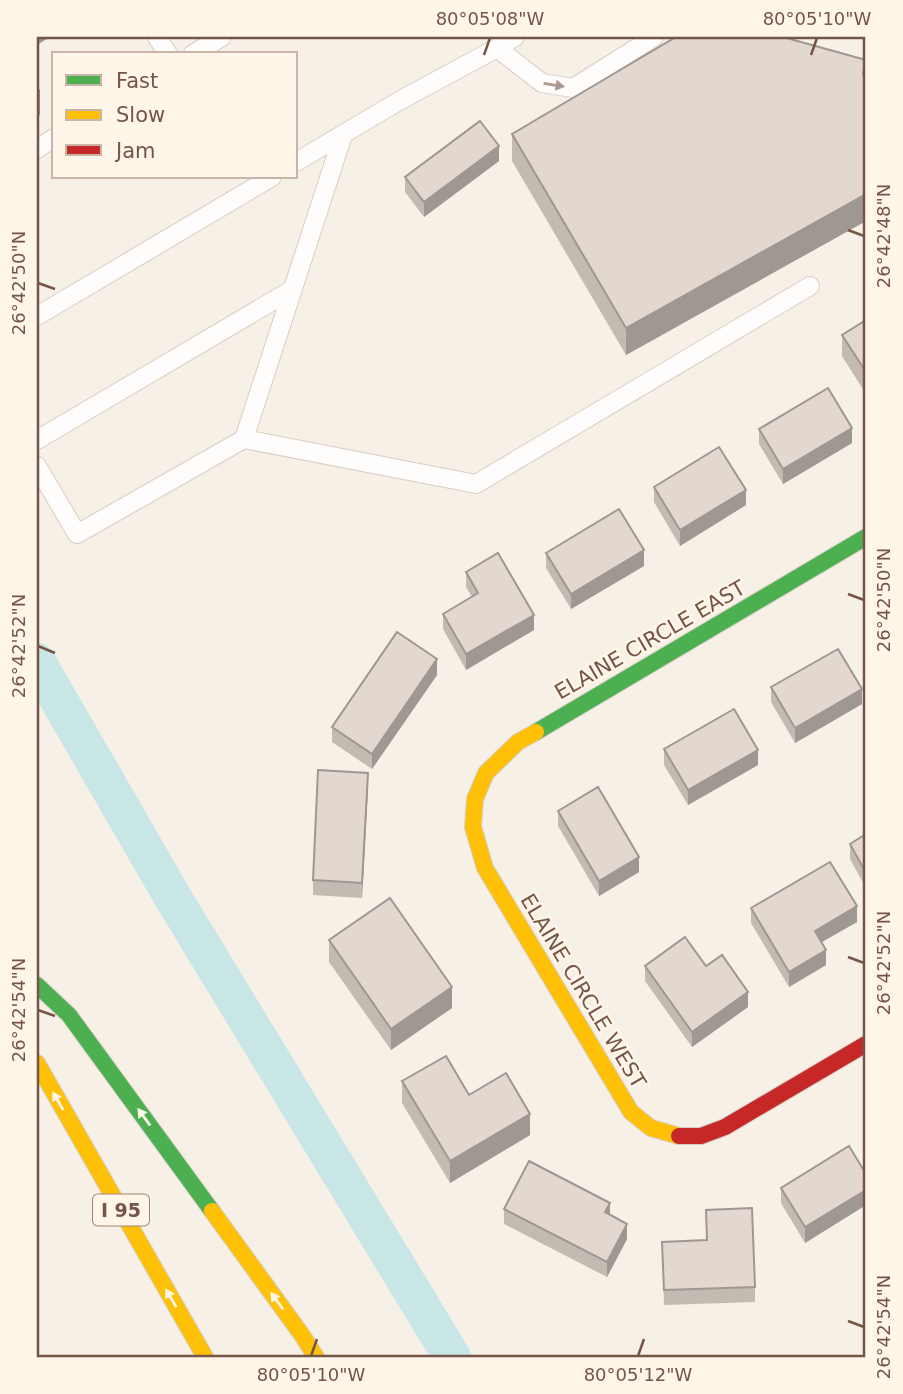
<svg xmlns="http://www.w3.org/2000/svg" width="903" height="1394" viewBox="0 0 903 1394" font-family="'DejaVu Sans',sans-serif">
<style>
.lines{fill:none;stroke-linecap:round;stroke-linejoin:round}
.canal{stroke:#c9e6e7;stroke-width:38}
.lane-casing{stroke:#d8cdc5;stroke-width:20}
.fast-casing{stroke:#d8cdc4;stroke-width:18}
.slow-casing{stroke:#d8cdc4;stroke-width:18}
.jam-casing{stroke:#d8cdc4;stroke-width:18}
.lane{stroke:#fefdfb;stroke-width:18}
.fast{stroke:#4caf50;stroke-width:16}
.slow{stroke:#ffc107;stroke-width:16}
.jam{stroke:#c62828;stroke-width:16}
.wall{fill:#c3bab2}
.shaded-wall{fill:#9f9791}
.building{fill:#e3d8cf;stroke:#9f9791;stroke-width:2}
.oneway{fill:#ac988f}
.oneway2{fill:#fff5e8}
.ticks{fill:none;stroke:#755547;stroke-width:2.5}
.labels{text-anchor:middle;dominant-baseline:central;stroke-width:5;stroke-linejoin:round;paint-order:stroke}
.shield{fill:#fff5e8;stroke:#9e8577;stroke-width:2}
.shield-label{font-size:19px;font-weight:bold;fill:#755547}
.street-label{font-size:21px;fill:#755547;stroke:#fff5e8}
.neatline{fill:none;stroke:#755547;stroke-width:2.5}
.ticks-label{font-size:18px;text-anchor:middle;fill:#755547}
</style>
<rect width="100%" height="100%" fill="#f7f0e7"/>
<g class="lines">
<path class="canal" d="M37 662 172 896 452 1357"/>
<g class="lane-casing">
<path id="lane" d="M157 37 168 54
M497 48 542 83 573 88 654 37
M193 54 222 37
M37 149 54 138
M296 162 399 101 497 48 515 37
M37 316 272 177
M244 439 343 135
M37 440 293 289
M37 466 77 534 244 439 476 484 810 286"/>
</g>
<g class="fast-casing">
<path id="fast" d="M536 732 866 537
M37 985 69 1015 212 1211"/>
</g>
<g class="slow-casing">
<path id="slow" d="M536 732 518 742 486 773 475 799 473 827 485 868 631 1112 651 1128 679 1136
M37 1063 205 1357
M212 1211 302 1335 316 1357"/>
</g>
<g class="jam-casing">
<path id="jam" d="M679 1136H701L725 1127 866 1044"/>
</g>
<use href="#lane" class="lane"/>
<use href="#fast" class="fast"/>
<use href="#slow" class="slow"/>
<use href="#jam" class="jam"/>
</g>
<path class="wall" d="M866 60V221L626 355 512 161V134Z
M499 161 424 217 405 192V177Z
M866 320V394L842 356V335Z
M759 429 852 443 783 484 759 444Z
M654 487 746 505 680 546 654 502Z
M546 553 644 566 571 609 546 568Z
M466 572 534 630 466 670 443 629V614L472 597 466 587Z
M437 675 372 769 332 742V727Z
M771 687 862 704 795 743 771 702Z
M664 749 758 765 688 805 664 765Z
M368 788 362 898 313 895V880Z
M558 811 639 872 599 896 558 826Z
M866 834V888L850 859V844Z
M751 908 857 922 821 942 826 965 789 987 751 923Z
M329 940 452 1008 391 1050 329 962Z
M645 966H706L748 1007 692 1047 645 981Z
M402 1081 530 1135 450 1183 402 1103Z
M866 1174V1205L805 1243 781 1203V1188Z
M504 1209 610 1215 627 1239 607 1277 504 1224Z
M706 1210 755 1287V1302L664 1305 662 1242 706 1240Z"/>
<path class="shaded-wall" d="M37 37H50L37 45Z
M866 62V89L863 74Z
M40 89V115L37 117V91Z
M499 146V161L424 217V202Z
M866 194V221L626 355V328Z
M852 428V443L783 484V469Z
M746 490V505L680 546V530Z
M644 550V566L571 609V594Z
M534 615V630L466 670V654Z
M437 659V675L372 769V754Z
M862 689V704L795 743V728Z
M758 750V765L688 805V790Z
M368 773V788L362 898V883Z
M639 857V872L599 896V881Z
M857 906V922L815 946V931Z
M826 950V965L789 987V972Z
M452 987V1008L391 1050V1029Z
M748 992V1007L692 1047V1032Z
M530 1114V1135L450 1183V1161Z
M866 1190V1205L805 1243V1227Z
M610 1203V1218L605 1212Z
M627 1224V1239L607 1277V1262Z"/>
<path class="building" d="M676 37H783L866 60 863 74 866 75V194L626 328 512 134Z
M480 121 499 146 424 202 405 177Z
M866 320V372L842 335Z
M828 388 852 428 783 469 759 429Z
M719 447 746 490 680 530 654 487Z
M619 509 644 550 571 594 546 553Z
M498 553 534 615 466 654 443 614 478 593 466 572Z
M397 632 437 659 372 754 332 727Z
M838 649 862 689 795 728 771 687Z
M734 709 758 750 688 790 664 749Z
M318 770 368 773 362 883 313 880Z
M598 787 639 857 599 881 558 811Z
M866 834V873L850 844Z
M830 862 857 906 815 931 826 950 789 972 751 908Z
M390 898 452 987 391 1029 329 940Z
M685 937 706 966 722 955 748 992 692 1032 645 966Z
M446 1056 469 1095 506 1073 530 1114 450 1161 402 1081Z
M849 1146 866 1174V1190L805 1227 781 1188Z
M529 1161 610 1203 605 1212 627 1224 607 1262 504 1209Z
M752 1208 755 1287 664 1290 662 1242 707 1240 706 1210Z"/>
<defs><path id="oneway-solid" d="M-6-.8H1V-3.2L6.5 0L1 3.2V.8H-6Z" transform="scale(1.75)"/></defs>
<use class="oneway" href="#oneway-solid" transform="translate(554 85) rotate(9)"/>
<g class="oneway2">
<use href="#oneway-solid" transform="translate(58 1101) rotate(-120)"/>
<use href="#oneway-solid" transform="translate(144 1117) rotate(-126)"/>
<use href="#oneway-solid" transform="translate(171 1298) rotate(-120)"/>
<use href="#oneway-solid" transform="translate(277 1301) rotate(-126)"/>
</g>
<path class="ticks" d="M484 55 490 38M811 55 817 38M848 230 864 236M38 283 55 289M848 594 864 600M38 646 55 653M848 957 864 963M38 1010 55 1016M848 1321 864 1327M311 1356 317 1339M638 1356 644 1339"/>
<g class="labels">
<rect class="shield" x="93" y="1194.5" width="56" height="31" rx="5"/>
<g class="shield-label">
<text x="121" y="1210">I 95</text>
</g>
<g class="street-label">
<text transform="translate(650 640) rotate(-30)">ELAINE CIRCLE EAST</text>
<text transform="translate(583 991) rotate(59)">ELAINE CIRCLE WEST</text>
</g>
</g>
<rect width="903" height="1394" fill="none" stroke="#fff5e8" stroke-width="77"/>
<rect x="52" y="52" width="245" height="126" fill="#fff5e8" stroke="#c8b5a8" stroke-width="2"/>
<rect x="66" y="75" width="35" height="10" fill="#4caf50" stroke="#c8b5a8" stroke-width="2"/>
<text x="116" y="88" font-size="21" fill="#755547">Fast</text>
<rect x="66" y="110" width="35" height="10" fill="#ffc107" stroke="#c8b5a8" stroke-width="2"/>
<text x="116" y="122" font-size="21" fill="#755547">Slow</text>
<rect x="66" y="145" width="35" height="10" fill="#c62828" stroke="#c8b5a8" stroke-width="2"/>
<text x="116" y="158" font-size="21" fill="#755547">Jam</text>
<rect x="38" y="38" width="826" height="1318" class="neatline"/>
<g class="ticks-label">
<text x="490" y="25">80°05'08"W</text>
<text x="817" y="25">80°05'10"W</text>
<text transform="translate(884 236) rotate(-90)" y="6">26°42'48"N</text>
<text transform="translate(19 283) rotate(-90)" y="6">26°42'50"N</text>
<text transform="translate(884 600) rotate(-90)" y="6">26°42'50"N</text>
<text transform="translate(19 646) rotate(-90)" y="6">26°42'52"N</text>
<text transform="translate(884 963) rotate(-90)" y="6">26°42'52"N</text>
<text transform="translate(19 1010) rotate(-90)" y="6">26°42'54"N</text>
<text transform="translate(884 1327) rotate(-90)" y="6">26°42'54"N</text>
<text x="311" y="1381">80°05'10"W</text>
<text x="638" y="1381">80°05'12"W</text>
</g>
</svg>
